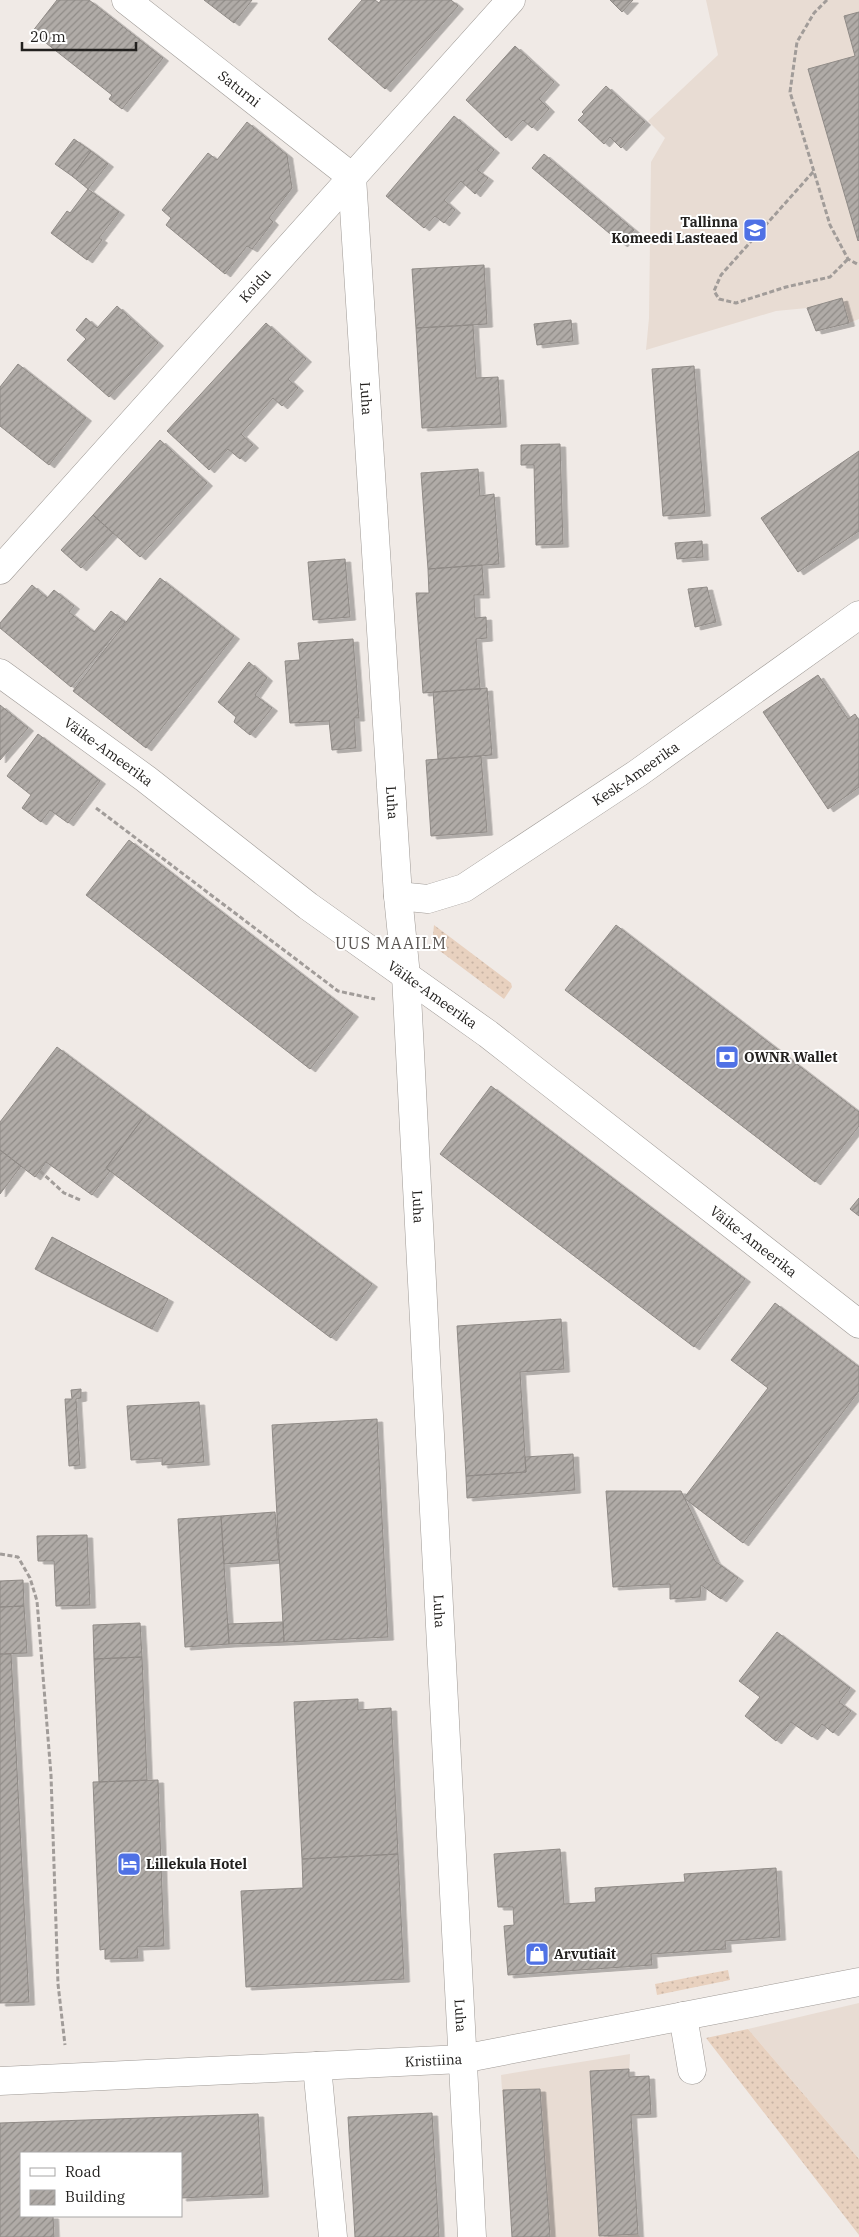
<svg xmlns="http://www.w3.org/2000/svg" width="859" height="2237" viewBox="0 0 859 2237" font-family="'IBM Plex Serif',serif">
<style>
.built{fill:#e8dcd3}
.grass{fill:url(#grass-dots)}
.building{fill:url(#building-hatch);stroke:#908b87;filter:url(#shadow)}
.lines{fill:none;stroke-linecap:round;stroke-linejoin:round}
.minor-casing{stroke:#9f9a96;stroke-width:29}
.path{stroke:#a19c99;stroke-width:3;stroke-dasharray:5 2.5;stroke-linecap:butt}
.minor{stroke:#fff;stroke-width:28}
.labels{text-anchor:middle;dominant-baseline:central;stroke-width:4;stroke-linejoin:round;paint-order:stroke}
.street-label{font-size:14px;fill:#23211f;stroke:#fff}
.poi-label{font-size:14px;font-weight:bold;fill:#23211f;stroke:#fff;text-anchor:start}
.quarter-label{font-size:16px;letter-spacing:1px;fill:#5a5552;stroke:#fff}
</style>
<defs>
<pattern id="grass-dots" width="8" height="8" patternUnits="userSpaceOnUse" patternTransform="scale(1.25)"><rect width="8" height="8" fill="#e8d1bf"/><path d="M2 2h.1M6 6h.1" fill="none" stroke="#c7b3a4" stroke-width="1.8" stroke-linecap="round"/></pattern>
<pattern id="building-hatch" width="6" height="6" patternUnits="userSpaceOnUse" patternTransform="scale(1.25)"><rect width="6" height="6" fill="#b0aba7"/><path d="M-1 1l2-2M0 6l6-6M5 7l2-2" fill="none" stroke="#8f8b87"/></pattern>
<filter id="shadow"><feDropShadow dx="5.5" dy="3" stdDeviation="0" flood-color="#0004"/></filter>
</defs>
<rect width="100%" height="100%" fill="#f0eae6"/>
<path class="built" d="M706 0H859V319L849 323 842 298 807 308 776 311 646 350 649 318 651 162 665 138 648 121 718 55Z
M859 2003V2159L748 2029Z
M630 2054 629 2077 649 2076 651 2114 631 2116 638 2234 640 2237H512L501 2075Z"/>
<path class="grass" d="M434 925 511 983 512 987 504 999 440 951 433 935Z
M728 1970 730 1980 657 1995 655 1984Z
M748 2029 859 2159V2235L706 2038Z"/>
<path class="building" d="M57 0H89L163 58 122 109 109 99 112 95 32 32Z
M204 0H252L234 23Z
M362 0H375L379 3 381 0H451L458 6 385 89 328 39Z
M610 0H633L622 12Z
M859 12V240L858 241 808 69 855 56 844 16Z
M515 46 554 82 539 99 549 109 532 128 523 120 506 138 466 100Z
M606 86 645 122 621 148 610 137 604 144 578 120 584 114 582 112Z
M454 116 494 150 477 170 488 178 475 194 461 181 444 200 455 210 444 223 435 216 424 228 386 196Z
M247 122 287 155 292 188 269 218 273 222 252 249 247 246 225 274 166 225 171 218 162 210 208 153 217 160Z
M74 139 91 151 72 176 55 164Z
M91 151 108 164 88 189 72 176Z
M544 154 634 230 622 244 532 168Z
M88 189 119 212 99 238 102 240 87 260 51 233 67 211 70 213Z
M484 265 487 324 416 328 412 269Z
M842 298 849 323 816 331 807 308Z
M117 306 158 343 109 397 67 360 86 339 76 330 86 318 97 328Z
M571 320 573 341 537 345 534 324Z
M266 323 306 359 288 379 298 388 282 406 273 398 241 434 253 445 240 459 228 449 209 470 167 431Z
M473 325 476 378 498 377 501 424 422 428 416 328Z
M18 364 86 418 49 465 0 426V387Z
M694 366 705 513 663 516 652 369Z
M160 440 207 483 140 557 93 515Z
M560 444 563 544 536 545 534 465H521V445Z
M859 451V531L798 572 761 518Z
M478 469 480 496 494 494 499 564 428 569 421 473Z
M93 515 113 533 81 568 61 550Z
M702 541 703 557 677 559 675 543Z
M345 559 350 617 313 620 308 562Z
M482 565 484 595H474L475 618 486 617 487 638 476 639 480 689 423 693 416 593H429L428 569Z
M160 578 234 636 146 748 73 691Z
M32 585 47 598 54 590 74 606 69 612 94 632 111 611 125 622 71 687 0 628V623Z
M707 587 716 622 695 627 688 589Z
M353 639 359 718H354L356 748 332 750 329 721 290 723 285 661 300 660 298 643Z
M249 662 267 678 255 695 272 708 250 735 234 722 236 717 218 702Z
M818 675 848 719 855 714 859 720V787L828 809 763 712Z
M487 688 492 755 438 759 433 692Z
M0 705 28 728 0 760Z
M38 734 100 781 68 823 50 810 41 822 22 808 31 795 7 776Z
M481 756 487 832 431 836 426 760Z
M129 840 353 1014 310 1069 86 895Z
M616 925 859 1112V1126L815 1182 565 990Z
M57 1047 146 1114 106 1168 110 1171 92 1195 46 1162 35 1177 0 1150V1122Z
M491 1086 745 1279 694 1347 440 1154Z
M146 1114 372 1284 331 1338 106 1168Z
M0 1150 21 1166 0 1194Z
M859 1198V1216L850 1209Z
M52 1237 168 1299 152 1329 35 1269Z
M775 1303 859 1367V1391L743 1543 684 1498 768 1388 731 1360Z
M561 1319 564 1369 520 1372 526 1472 466 1476 457 1326Z
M81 1389V1398L76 1399 80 1465 69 1466 65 1399H72L71 1390Z
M199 1402 204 1462 162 1465V1458L131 1460 127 1406Z
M377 1419 388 1637 284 1642 272 1425Z
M573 1454 575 1490 467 1498 466 1476 526 1472 525 1457Z
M606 1491H681L715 1561 738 1578 721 1599 701 1585 700 1597 670 1599V1584L613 1587Z
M275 1512 279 1560 224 1564 221 1516Z
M221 1516 229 1644 185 1647 178 1519Z
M87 1535 90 1605 56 1606 54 1561H38L37 1536Z
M23 1580 24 1606 0 1607V1581Z
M24 1606 27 1653 0 1654V1607Z
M283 1622 284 1642 229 1644 228 1624Z
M140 1623 142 1657 94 1659 93 1625Z
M777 1632 850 1688 839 1702 851 1711 833 1733 822 1724 812 1737 791 1722 776 1741 745 1716 760 1697 739 1681Z
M0 1654H11L29 2002 0 2003Z
M142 1657 147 1780 99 1782 94 1659Z
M358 1699V1710L391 1708 398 1854 302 1859 294 1702Z
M158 1780 164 1946 137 1947 138 1958 105 1959V1949L100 1950 93 1782Z
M560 1849 564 1904 596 1902 595 1888 685 1882 684 1874 776 1868 780 1937 725 1941 726 1949 651 1954 652 1965 508 1975 504 1926 514 1925 513 1907H498L494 1854Z
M398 1854 404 1979 246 1987 241 1891 303 1888 302 1859Z
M629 2069V2077L649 2076 651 2114 631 2115 638 2234 599 2236 590 2071Z
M540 2089 550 2237H512L503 2090Z
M432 2113 439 2237H355L348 2117Z
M258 2114 263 2194 181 2198V2153H21V2216H53L54 2237H0V2123Z"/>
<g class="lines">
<g class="minor-casing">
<g id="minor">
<path id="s1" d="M126 0 352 177 398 896 406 976 472 2237"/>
<path id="s2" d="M0 570 511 0"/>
<path id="s3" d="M0 673 146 779 308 906 488 1034 859 1324"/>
<path id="s4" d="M398 896 428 899 464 888 638 773 859 615"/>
<path d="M683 2016 692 2070"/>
<path d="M317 2066 333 2237"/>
<path id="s5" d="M0 2081 462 2059 859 1982"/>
</g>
</g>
<path class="path" d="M827 0 814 13 797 42 790 92 830 225 848 259 859 265
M813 172 721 275 714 291 719 299 736 303 786 287 830 277 848 259
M96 808 338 991 375 999
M40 1171 64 1193 80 1200
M0 1554 18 1557 30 1578 37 1601 51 1775 58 1984 65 2045"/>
<use href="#minor" class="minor"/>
</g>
<defs>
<g id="school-square" transform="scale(1.25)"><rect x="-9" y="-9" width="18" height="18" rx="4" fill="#4f71e5" stroke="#fff"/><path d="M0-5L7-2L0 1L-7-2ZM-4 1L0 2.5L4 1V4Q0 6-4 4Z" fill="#fff"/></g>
<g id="bank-square" transform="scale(1.25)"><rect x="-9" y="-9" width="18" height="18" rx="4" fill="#4f71e5" stroke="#fff"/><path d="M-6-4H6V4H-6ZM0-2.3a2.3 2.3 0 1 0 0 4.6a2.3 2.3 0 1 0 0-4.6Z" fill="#fff"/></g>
<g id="hotel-square" transform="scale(1.25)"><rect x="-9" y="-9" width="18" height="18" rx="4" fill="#4f71e5" stroke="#fff"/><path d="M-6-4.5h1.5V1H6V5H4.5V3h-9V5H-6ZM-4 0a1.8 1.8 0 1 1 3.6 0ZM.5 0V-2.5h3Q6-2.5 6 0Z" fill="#fff"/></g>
<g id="shop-square" transform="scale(1.25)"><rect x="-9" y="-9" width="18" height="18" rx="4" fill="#4f71e5" stroke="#fff"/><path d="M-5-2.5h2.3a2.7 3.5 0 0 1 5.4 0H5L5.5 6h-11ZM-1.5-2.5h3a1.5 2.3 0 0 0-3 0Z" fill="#fff"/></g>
</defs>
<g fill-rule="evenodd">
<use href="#school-square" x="755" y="230"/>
<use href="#bank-square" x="727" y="1057"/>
<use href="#hotel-square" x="129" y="1864"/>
<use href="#shop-square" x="537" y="1954"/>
</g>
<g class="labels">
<g class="street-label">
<text stroke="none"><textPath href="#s1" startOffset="144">Saturni</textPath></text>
<text stroke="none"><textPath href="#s2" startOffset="382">Koidu</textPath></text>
<text stroke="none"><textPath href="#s1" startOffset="509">Luha</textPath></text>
<text stroke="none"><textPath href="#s3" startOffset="134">Väike-Ameerika</textPath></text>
<text stroke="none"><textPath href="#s4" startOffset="274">Kesk-Ameerika</textPath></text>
<text stroke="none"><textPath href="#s1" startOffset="914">Luha</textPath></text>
<text stroke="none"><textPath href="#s3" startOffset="539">Väike-Ameerika</textPath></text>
<text stroke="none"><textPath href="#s1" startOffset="1319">Luha</textPath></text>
<text stroke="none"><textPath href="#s3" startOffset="944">Väike-Ameerika</textPath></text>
<text stroke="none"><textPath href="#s1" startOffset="1724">Luha</textPath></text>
<text stroke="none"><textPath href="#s1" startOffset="2129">Luha</textPath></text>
<text stroke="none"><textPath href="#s5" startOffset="434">Kristiina</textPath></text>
</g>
<g class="poi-label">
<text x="738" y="222" text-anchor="end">Tallinna<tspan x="738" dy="16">Komeedi Lasteaed</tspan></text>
<text x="744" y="1057">OWNR Wallet</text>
<text x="146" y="1864">Lillekula Hotel</text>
<text x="554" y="1954">Arvutiait</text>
</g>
<g class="quarter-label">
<text x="391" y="943">UUS MAAILM</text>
</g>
</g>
<rect x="20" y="2152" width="162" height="65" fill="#ffffff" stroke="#a7a6a5"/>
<rect x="30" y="2168" width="25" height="8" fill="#ffffff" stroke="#a7a6a5"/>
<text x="65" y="2177" font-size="15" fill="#23211f">Road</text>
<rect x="30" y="2190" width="25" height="15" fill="url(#building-hatch)" stroke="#a7a6a5"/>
<text x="65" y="2202" font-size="15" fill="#23211f">Building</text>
<path d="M22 42v8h114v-8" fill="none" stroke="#23211f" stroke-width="2.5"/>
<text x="30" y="42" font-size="15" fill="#23211f" stroke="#ffffff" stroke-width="4" paint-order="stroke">20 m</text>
</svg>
